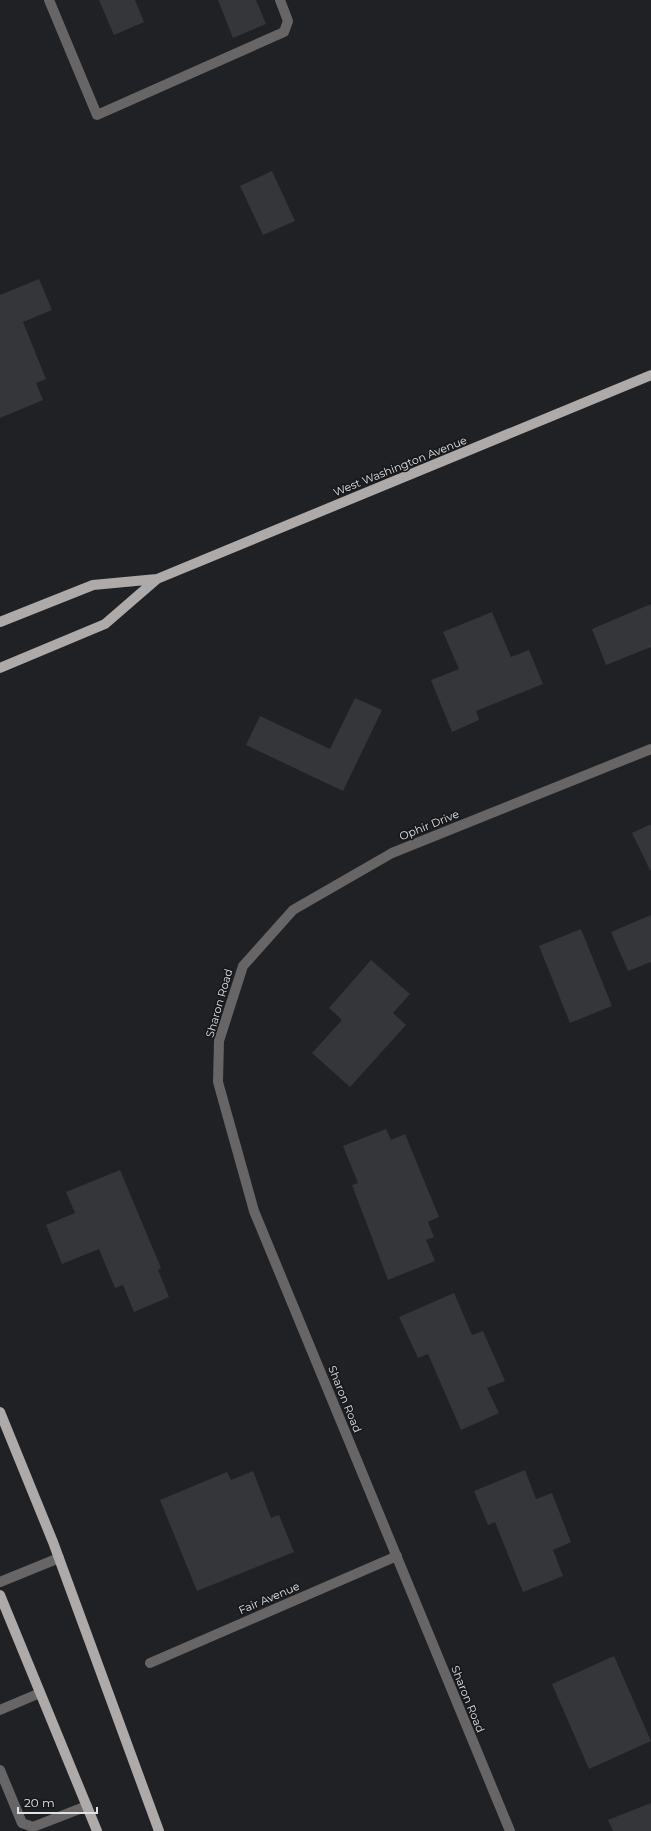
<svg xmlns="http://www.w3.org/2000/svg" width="651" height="1831" viewBox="0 0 651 1831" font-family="Montserrat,sans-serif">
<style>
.building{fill:#353639}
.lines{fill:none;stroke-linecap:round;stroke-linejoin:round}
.service{stroke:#676565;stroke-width:10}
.minor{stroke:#676565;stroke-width:10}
.primary{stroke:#aeaaa9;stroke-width:10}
.labels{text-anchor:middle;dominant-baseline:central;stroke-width:3.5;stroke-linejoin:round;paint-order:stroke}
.street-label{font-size:11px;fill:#e2e3e5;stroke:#17181b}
</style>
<rect width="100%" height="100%" fill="#202124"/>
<path class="building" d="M99 0H135L144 22 114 35Z
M218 0H256L266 24 233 38Z
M272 171 295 221 263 235 240 186Z
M39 279 52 310 23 322 46 379 36 383 43 400 0 418V295Z
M651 604V647L606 665 592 629Z
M492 612 511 657 529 650 543 684 476 711 479 720 452 732 431 680 459 669 443 632Z
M355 698 382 710 343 791 246 745 260 716 330 749Z
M651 824V872L632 833Z
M651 915V962L628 971 611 932Z
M581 929 612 1006 570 1023 539 946Z
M371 960 410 994 393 1013 406 1025 350 1087 312 1053 342 1020 329 1008Z
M386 1129 391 1140 405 1134 439 1217 428 1222 434 1237 426 1240 435 1261 388 1280 352 1185 358 1183 343 1146Z
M120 1170 161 1268 158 1270 169 1297 134 1312 123 1285 115 1288 99 1249 62 1264 46 1225 75 1213 66 1192Z
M454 1293 472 1335 483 1331 505 1381 487 1388 499 1413 461 1430 428 1354 418 1358 399 1317Z
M525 1470 536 1499 552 1493 571 1542 553 1550 563 1576 523 1592 495 1522 488 1525 474 1491Z
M253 1471 271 1518 279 1515 294 1552 197 1591 160 1500 227 1472 231 1480Z
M614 1656 651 1741 589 1769 552 1684Z
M651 1803V1831H613L608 1820Z"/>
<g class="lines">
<path class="service" d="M49 0 97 115 284 32 288 21 280 0
M0 1582 59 1558
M0 1710 40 1693
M0 1770 22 1823 33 1827 87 1806"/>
<path class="minor" d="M150 1663 397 1556
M510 1831 254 1211 218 1082 219 1041 243 966 293 910 392 853 651 749"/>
<path class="primary" d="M0 622 93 585 157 579 651 375
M0 668 105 624 157 579
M0 1412 53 1542 159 1831
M0 1595 97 1831"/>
</g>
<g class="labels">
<g class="street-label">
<text transform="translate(400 466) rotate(-22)">West Washington Avenue</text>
<text transform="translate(429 825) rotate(-22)">Ophir Drive</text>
<text transform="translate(219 1003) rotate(-74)">Sharon Road</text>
<text transform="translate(345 1399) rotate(68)">Sharon Road</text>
<text transform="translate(269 1598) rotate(-23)">Fair Avenue</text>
<text transform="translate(468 1699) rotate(68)">Sharon Road</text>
</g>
</g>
<path d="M18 1807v6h79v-6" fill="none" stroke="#e2e3e5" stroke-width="2"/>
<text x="24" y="1807" font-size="12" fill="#e2e3e5" stroke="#17181b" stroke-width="3" paint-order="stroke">20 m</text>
</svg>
